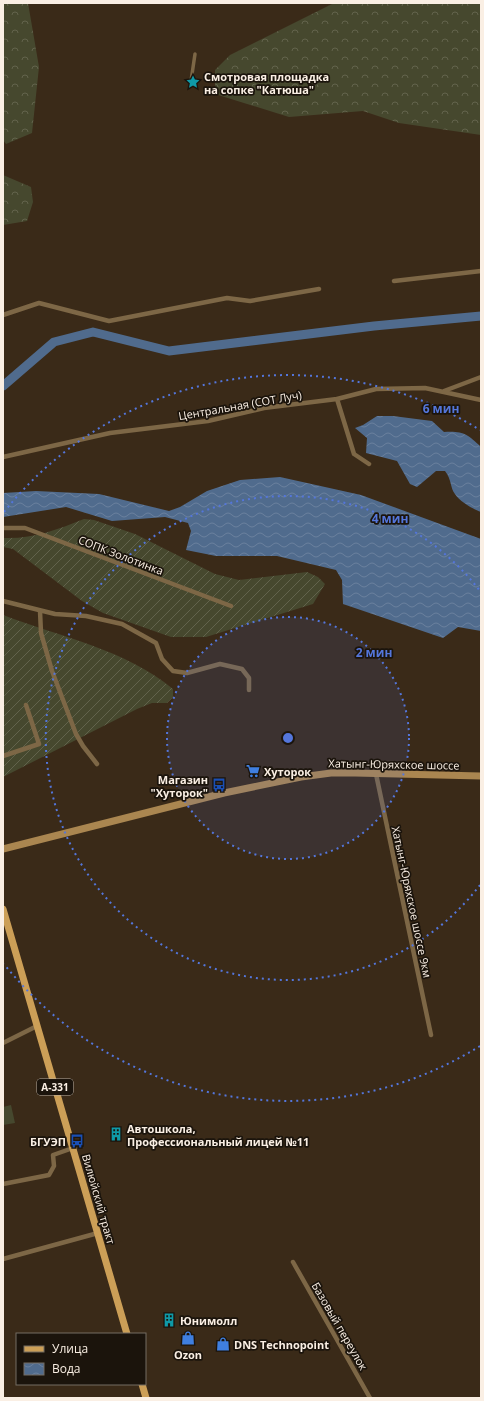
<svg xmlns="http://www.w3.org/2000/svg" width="484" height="1401" viewBox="0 0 484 1401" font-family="'Open Sans',sans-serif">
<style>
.grass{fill:#46482e}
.forest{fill:url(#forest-crowns)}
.garden{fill:url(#garden-furrows)}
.water{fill:url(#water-waves)}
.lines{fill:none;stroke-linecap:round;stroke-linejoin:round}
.river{stroke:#506b8d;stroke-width:9}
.pedestrian{stroke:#7d6746;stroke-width:3.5}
.minor{stroke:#7d6746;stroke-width:4.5}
.secondary{stroke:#aa8650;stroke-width:7}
.primary{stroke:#cc9f57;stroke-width:7}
.ring{fill:none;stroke:#5476db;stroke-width:2;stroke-dasharray:2 4}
.labels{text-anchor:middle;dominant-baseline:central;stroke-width:3.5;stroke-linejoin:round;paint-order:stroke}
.shield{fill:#1b140c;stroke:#b7ada3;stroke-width:1}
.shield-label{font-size:10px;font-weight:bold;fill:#faefe4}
.poi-label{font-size:11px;font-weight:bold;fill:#faefe4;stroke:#1b140c;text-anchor:start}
.street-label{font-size:11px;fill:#faefe4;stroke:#1b140c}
.centre{fill:#5476db;stroke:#1b140c;stroke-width:2}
.ring-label{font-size:12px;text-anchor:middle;font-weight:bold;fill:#5476db;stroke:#1b140c;stroke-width:3.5;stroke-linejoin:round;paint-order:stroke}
</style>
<defs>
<pattern id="forest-crowns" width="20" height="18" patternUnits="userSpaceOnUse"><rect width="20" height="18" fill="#46482e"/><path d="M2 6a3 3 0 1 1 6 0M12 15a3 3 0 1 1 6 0" fill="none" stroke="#62634c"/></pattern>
<pattern id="garden-furrows" width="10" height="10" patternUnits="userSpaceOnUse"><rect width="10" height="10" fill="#46482e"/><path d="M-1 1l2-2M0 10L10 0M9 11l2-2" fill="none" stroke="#62634c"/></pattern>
<pattern id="water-waves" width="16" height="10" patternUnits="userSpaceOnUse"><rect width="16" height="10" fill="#506b8d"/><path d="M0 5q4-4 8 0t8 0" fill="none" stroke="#6a809d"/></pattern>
</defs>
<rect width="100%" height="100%" fill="#3a2a18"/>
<path class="grass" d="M11 1105 15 1123 3 1125V1107Z"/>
<path class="forest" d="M3 3H28L39 67 32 133 6 144 3 140Z
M334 3H481V135L399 123 363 111 289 117 215 94V70L230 55Z
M3 175 31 187 33 202 27 221 3 225Z"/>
<path class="garden" d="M84 519 94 520 135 534 215 574 239 580 307 572 318 577 325 584 313 604 206 637H171L103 613 82 601 13 549 3 547V538C34 539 56 530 84 519Z
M3 615C60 637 125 649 173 689V697L167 703H152L137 709 3 777Z"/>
<path class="water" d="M377 416H393L432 421 444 432C464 431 467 434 481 447V512C473 509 460 502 455 494 450 488 452 480 445 471H436L417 487 410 484 397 461 366 453 367 438 355 428 363 425Z
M280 477 361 495 481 539V631L458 627 443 638 343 604 342 580 336 570 277 556H216L186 550 191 531 188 523 165 517 112 521 66 507 3 517V493L36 491 99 494 169 511 180 507 207 491 240 480Z"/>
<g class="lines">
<path class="river" d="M3 386 54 342 93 332 169 351 374 326 481 316"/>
<path class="pedestrian" d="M193 82 191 81 195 54"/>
<path class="minor" d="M394 281 481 271
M3 315 39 303 109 321 227 298 250 301 319 289
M444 391 481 377
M337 399 354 454 369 464
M3 457 110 433 208 421 264 408 337 399 376 389 425 388 481 400
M3 528H25L231 606
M3 601 55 614 86 616 122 624 156 643 162 659 173 671 187 673 220 664 242 669 249 678V690
M40 611 41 633 52 671 76 734 83 746 97 764
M3 756 39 744 26 705
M376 774 431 1035
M3 1043 37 1026
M3 1184 49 1175 54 1166 53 1155 73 1148
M3 1259 98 1233
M293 1262 370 1398"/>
<path class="secondary" d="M3 849 224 793 301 777 331 773H355L481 776"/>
<path class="primary" d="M3 909 127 1334
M142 1384 146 1398"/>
</g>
<circle cx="288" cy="738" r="121" fill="#5476db" fill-opacity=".12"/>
<g class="ring">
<circle cx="288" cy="738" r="121"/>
<path d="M480 885A242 242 0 1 1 480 591"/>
<path d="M480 1046A363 363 0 0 1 4 964M4 512A363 363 0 0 1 480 430"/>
</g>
<defs>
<g id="sight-bare" transform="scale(1.08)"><path d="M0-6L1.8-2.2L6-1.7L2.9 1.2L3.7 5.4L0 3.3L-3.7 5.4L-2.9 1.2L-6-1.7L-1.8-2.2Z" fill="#0f9aa8" stroke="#1b140c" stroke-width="2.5" paint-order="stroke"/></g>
<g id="supermarket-bare" transform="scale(1.08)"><path d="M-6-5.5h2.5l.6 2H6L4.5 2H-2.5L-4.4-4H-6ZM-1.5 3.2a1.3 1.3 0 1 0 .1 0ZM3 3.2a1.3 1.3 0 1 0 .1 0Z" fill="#3f7fe0" stroke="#1b140c" stroke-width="2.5" paint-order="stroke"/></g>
<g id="bus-bare" transform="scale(1.08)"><path d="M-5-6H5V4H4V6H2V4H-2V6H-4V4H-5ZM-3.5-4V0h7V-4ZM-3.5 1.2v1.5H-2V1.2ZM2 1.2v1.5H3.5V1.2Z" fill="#1a4fb4" stroke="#1b140c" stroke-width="2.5" paint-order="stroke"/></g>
<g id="building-bare" transform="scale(1.08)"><path d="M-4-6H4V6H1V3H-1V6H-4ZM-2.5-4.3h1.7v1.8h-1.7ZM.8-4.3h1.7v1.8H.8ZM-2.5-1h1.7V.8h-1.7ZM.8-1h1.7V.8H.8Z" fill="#0f9aa8" stroke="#1b140c" stroke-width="2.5" paint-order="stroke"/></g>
<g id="shop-bare" transform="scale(1.08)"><path d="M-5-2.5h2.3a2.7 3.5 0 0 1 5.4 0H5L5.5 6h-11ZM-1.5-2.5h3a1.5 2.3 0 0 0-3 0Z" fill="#3f7fe0" stroke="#1b140c" stroke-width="2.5" paint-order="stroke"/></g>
</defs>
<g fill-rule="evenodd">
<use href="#sight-bare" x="193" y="82"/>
<use href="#supermarket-bare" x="253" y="771"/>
<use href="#bus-bare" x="219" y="785"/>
<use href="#building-bare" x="116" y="1134"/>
<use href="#bus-bare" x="77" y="1141"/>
<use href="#building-bare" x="169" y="1320"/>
<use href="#shop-bare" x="188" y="1338"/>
<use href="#shop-bare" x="223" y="1344"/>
</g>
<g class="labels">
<rect class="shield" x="37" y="1079" width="36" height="16" rx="3"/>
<g class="shield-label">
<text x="55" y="1087">А-331</text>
</g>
<g class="poi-label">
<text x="204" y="76">Смотровая площадка<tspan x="204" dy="13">на сопке "Катюша"</tspan></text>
<text x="264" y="771">Хуторок</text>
<text x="208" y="779" text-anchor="end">Магазин<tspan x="208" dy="13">"Хуторок"</tspan></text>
<text x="127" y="1128">Автошкола,<tspan x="127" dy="13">Профессиональный лицей №11</tspan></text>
<text x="66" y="1141" text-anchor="end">БГУЭП</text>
<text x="180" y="1320">Юнимолл</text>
<text x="234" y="1344">DNS Technopoint</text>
<text x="188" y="1354" text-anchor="middle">Ozon</text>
</g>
<g class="street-label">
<text transform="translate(240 405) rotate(-10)">Центральная (СОТ Луч)</text>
<text transform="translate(121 555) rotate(21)">СОПК Золотинка</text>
<text transform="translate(394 764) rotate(1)">Хатынг-Юряхское шоссе</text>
<text transform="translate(412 902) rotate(78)">Хатынг-Юряхское шоссе 9км</text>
<text transform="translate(99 1199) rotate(74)">Вилюйский тракт</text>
<text transform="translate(340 1326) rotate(60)">Базовый переулок</text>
</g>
</g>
<circle cx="288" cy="738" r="6" class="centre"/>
<g class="ring-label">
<text x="441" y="413">6 мин</text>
<text x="390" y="523">4 мин</text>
<text x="374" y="657">2 мин</text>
</g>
<rect width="484" height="1401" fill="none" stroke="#faefe4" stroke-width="8"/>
<rect x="16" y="1333" width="130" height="52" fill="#1b140c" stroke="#746c62"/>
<rect x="24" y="1346" width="20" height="6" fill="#cc9f57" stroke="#746c62"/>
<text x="52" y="1353" font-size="12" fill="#faefe4">Улица</text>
<rect x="24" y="1363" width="20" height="12" fill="url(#water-waves)" stroke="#746c62"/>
<text x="52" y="1373" font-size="12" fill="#faefe4">Вода</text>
</svg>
